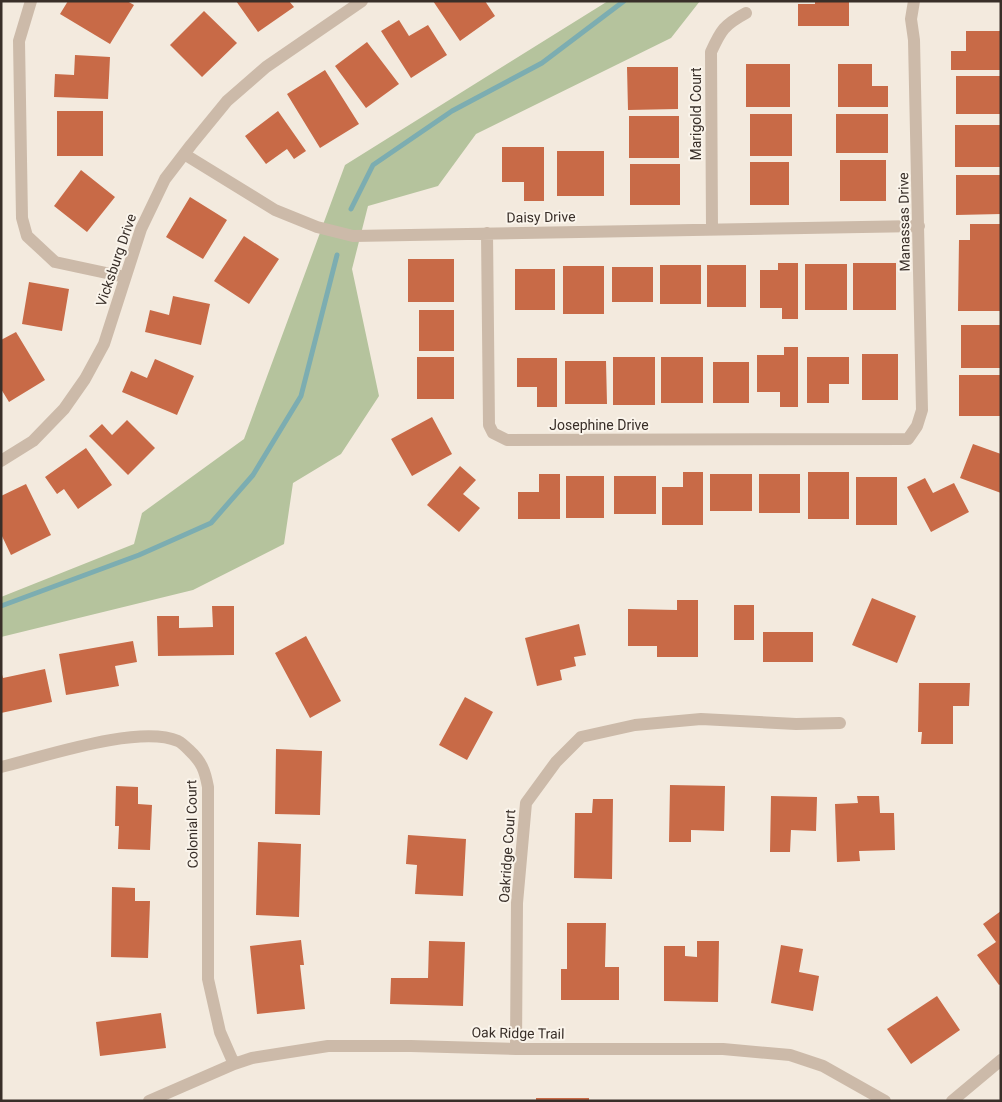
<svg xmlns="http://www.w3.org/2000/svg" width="1002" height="1102" viewBox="0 0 1002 1102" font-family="Roboto,sans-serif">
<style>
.green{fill:#b5c39d}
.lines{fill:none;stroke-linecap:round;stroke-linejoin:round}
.stream{stroke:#7cadb1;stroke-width:5}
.building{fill:#c86a47}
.street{stroke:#ccbaa9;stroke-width:12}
.labels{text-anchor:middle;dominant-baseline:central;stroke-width:4;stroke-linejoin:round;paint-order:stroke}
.street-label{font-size:14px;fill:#392f29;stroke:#faf4eb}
</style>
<rect width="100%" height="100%" fill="#f3eade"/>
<path class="green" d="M608 1H700L671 38 476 134 438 186 368 206 352 269 379 396 341 454 293 483 284 544 193 590 1 637V597L134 544 142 513 244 439 345 165Z"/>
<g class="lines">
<path class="stream" d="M351 209 373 165 452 111 542 63 624 1
M1 606 139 555 211 523 253 475 301 396 337 255"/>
</g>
<path class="building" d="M68 1H127L134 5 110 44 60 14Z
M236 1H289L294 7 258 32Z
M433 1H485L495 16 460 41Z
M815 1H849V26H798V4H815Z
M204 11 237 43 202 77 170 45Z
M399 20 409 36 428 25 447 55 411 78 381 31Z
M966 31H1001V70H951V51H966Z
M367 42 399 84 366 108 335 66Z
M75 55 110 57 108 99 54 97 55 74 74 75Z
M746 64H790V107H746Z
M838 64H872V86H888V107H838Z
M627 67H678V109L628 110Z
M325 70 359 124 320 148 287 94Z
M956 76H1001V114H956Z
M57 111H103V156H57Z
M278 111 306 151 294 159 287 149 266 164 245 136Z
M750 114H792V156H750Z
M836 114H888V153H836Z
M629 116H679V158H629Z
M955 125H1001V167H955Z
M502 147H544V201H524V182H502Z
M557 151H604V196H557Z
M840 160H886V201H840Z
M750 162H789V205H750Z
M630 164H680V205H630Z
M81 170 115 197 87 232 54 206Z
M956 175H1001V214L956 215Z
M190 197 227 220 203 259 166 237Z
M970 224H1001V311H958L959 240H970Z
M244 236 279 259 249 304 214 281Z
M408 259H454V302H408Z
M778 263H798V319H782V308H760V270H778Z
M853 263H896V310H853Z
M805 264H847V310H805Z
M660 265H701V304H660Z
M707 265H746V307H707Z
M563 266H604V314H563Z
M612 267H653V302H612Z
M515 269H555V310H515Z
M29 282 69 289 62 331 22 324Z
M173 296 210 304 201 345 145 332 150 310 169 315Z
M419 310H454V351H419Z
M961 325H1000V368H961Z
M16 332 45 380 9 402 1 389V340Z
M784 347H798V407H780V392H757V355H784Z
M862 354H898V400H862Z
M417 357H454V399H417Z
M613 357H655V405H613Z
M661 357H703V403H661Z
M807 357H849V384H829V403H807Z
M517 358H557V407H537V387H517Z
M155 359 194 376 177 415 122 392 131 371 147 378Z
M565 361H606L607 404H565Z
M713 362H749V403H713Z
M959 375H1001V416H959Z
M432 417 452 454 412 476 391 439Z
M127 420 155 448 128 475 89 436 102 424 112 435Z
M973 444 1001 454V493L960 478Z
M86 448 112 485 78 509 64 489 57 494 45 477Z
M460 466 476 480 463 494 480 508 459 532 427 505Z
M683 472H703V525H662V487H683Z
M808 472H849V519H808Z
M539 474H560V519H518V492H539Z
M710 474H752V511H710Z
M759 474H800V513H759Z
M566 476H604V518H566Z
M614 476H656V514H614Z
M856 477H897V525H856Z
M925 478 933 493 954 483 969 512 931 532 907 487Z
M26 484 51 535 11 555 1 534V496Z
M872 598 916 616 897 663 852 645Z
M677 600H698V657H657V646H628V609L677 610Z
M734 605H754V640H734Z
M212 606H234V655L158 656 157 616H179V628L213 627Z
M579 624 586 655 574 657 576 666 560 670 562 680 537 686 525 638Z
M763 632H813V662H763Z
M306 636 341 701 310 718 275 653Z
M133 641 137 662 115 666 119 686 66 695 59 654Z
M45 669 52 702 1 713V671L3 678Z
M919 683H970L969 706H953V744H921L922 732H918Z
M465 697 493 712 467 760 439 745Z
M276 749 322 751 320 815 275 814Z
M670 785 725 786 724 831 691 830V842H669Z
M116 786 138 787V804L152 805 150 850 118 849 119 826H115Z
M771 796 817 797 816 831 791 830 790 852H770Z
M857 796H879L880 813H894L895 850 859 851 860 861 837 862 835 804 858 803Z
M593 799H613L612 879 574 878 575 813H592Z
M408 835 466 839 463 896 415 894 417 865 406 864Z
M258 842 301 844 299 917 256 915Z
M112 887 135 888V901H150L148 958 111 957Z
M1001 911V984L999 985 977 955 996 942 983 924Z
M567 923H606L605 967H619V1000H561V969H567Z
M301 940 304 965H300L305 1009 257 1014 250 946Z
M429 941 465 942 463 1006 390 1004 391 978H428Z
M697 941H719L718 1002 664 1001V946H685V956L697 957Z
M781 945 803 949 799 972 819 976 813 1011 771 1003Z
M937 996 960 1030 911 1064 887 1029Z
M161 1013 166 1048 100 1056 96 1022Z
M536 1098H589V1101H536Z"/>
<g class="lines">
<path class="street" d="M31 1 19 41 22 218 27 236 55 262 125 277
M184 154 275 210 317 227 353 236 919 226
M712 229 711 52C721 30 724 25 746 13
M487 233 489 425 493 433 507 440 908 439 917 426 922 410 914 40 911 19 914 1
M1 461 33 441 64 409 85 379 104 344 141 229 165 179 191 145 227 101 266 67 362 1
M1 767C43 757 139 724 178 741 182 743 186 747 189 750 202 762 205 771 208 787V979L220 1032 234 1064
M516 1049 517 903 526 803 556 762 581 737 635 725 701 719 796 724 840 723
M149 1101 234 1064 252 1058 328 1046H411L516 1049H723L790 1055 823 1066 885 1101
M952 1101 1001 1060"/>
</g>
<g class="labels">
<g class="street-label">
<text transform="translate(696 114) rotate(-90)">Marigold Court</text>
<text transform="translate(541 217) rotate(-1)">Daisy Drive</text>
<text transform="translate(904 222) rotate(-91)">Manassas Drive</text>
<text transform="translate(116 260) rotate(-71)">Vicksburg Drive</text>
<text x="599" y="425">Josephine Drive</text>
<text transform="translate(192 824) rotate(-91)">Colonial Court</text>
<text transform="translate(507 856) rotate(-86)">Oakridge Court</text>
<text transform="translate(518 1033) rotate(1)">Oak Ridge Trail</text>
</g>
</g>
<rect width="1002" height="1102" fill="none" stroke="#392f29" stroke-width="5"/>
</svg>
